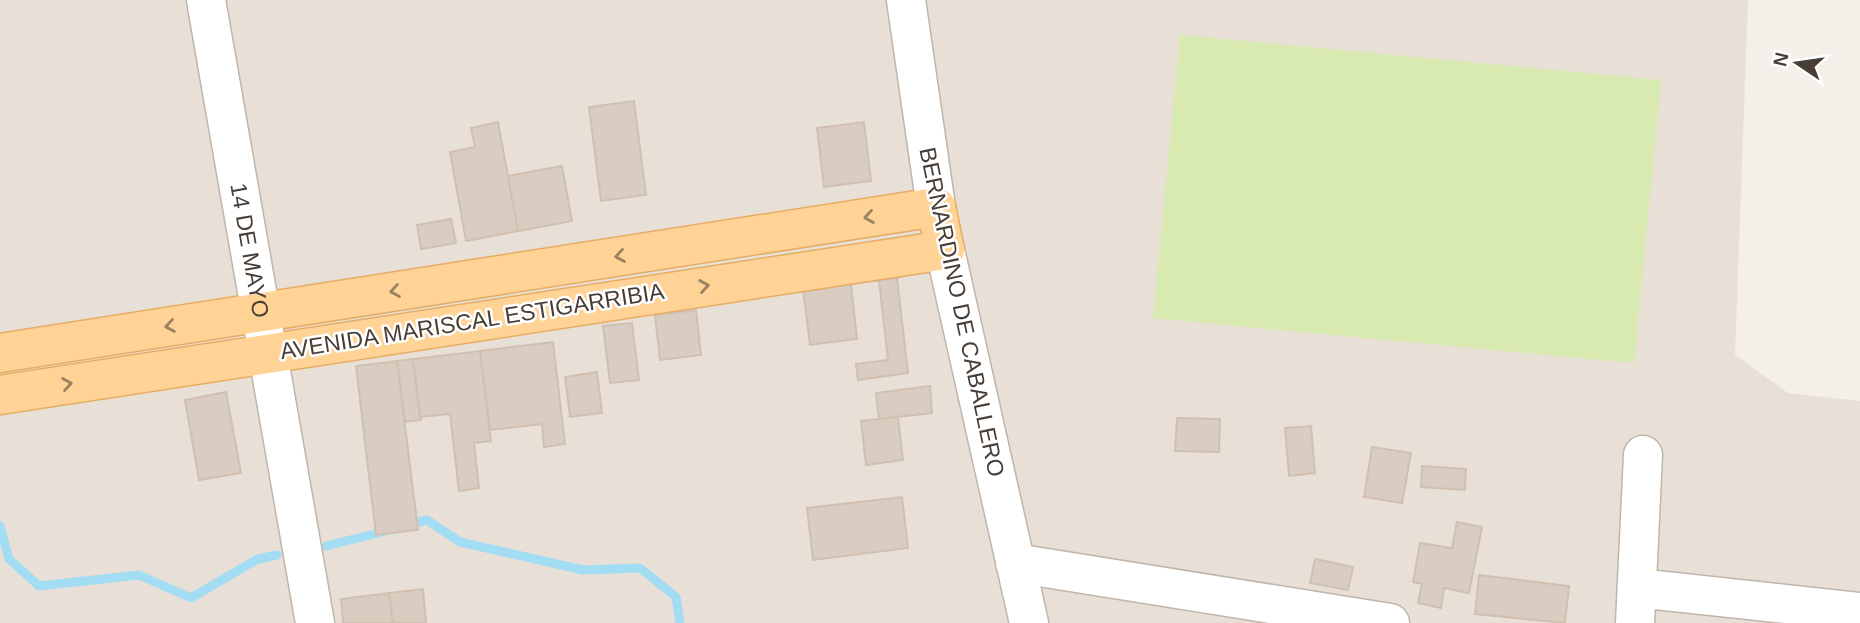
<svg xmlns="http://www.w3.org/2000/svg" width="1860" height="623" viewBox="0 0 1860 623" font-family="Helvetica,sans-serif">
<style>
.residential{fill:#e8e0d6}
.green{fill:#d8eaaf}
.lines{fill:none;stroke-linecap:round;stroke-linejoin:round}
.stream{stroke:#a2ddf3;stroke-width:9}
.building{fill:#d9ccc0;stroke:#d1bfb0;stroke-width:2}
.minor-casing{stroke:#c0b5aa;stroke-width:41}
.major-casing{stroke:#e7ac63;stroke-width:41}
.minor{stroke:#fff;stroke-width:38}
.major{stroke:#ffd296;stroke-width:38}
.oneway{stroke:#9a8161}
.labels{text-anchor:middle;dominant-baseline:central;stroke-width:5;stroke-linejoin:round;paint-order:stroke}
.street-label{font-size:23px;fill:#483e36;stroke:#fff}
</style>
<rect width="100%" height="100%" fill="#f4efe8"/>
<path class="residential" d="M0 0H1748L1735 355 1788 393 1860 401V623H0Z"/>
<path class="green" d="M1180 35 1661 80 1634 363 1153 318Z"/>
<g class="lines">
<path class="stream" d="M406 525 427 520 460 542 583 570 640 568 676 597 680 623
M0 526 9 559 39 586 139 575 191 598 258 559 277 555
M326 546 386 531"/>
</g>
<path class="building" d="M634 101 646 195 601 201 589 107Z
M498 122 518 231 466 241 450 152 475 147 471 128Z
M864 122 871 181 824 187 817 128Z
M562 166 572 221 518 231 508 176Z
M451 219 456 243 421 249 417 225Z
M899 261 901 277 851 284 857 339 810 345 801 273Z
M897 278 908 373 858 380 856 364 888 360 879 280Z
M696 310 701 355 660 360 655 315Z
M632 323 639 380 610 383 603 326Z
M553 342 565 444 544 447 542 424 490 430 480 351Z
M480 351 491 441 474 443 479 488 459 491 450 414 420 417 413 359Z
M413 359 421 420 405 422 397 361Z
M397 361 418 530 376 535 356 366Z
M597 372 602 413 570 417 565 377Z
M930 386 932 413 879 419 876 393Z
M226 392 241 473 199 480 185 400Z
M898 417 903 460 866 465 861 421Z
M1177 418 1220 419 1219 452 1175 451Z
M1311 426 1315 473 1289 476 1285 428Z
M1372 447 1411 453 1402 503 1364 497Z
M1422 466 1466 469 1465 490 1421 487Z
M902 497 908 548 813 560 807 508Z
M1457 522 1482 527 1469 593 1444 588 1441 608 1418 603 1422 584 1413 582 1420 543 1452 548Z
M1315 559 1353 567 1348 590 1310 583Z
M1479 575 1569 586 1565 623 1475 614Z
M423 589 426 623H393L389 593Z
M389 593 393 623H343L341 599Z"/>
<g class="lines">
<g class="minor-casing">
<g id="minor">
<path id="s1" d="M206 0 315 623"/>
<path d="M906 0 936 207"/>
<path d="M945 250 1029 623"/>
<path d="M1015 563 1390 623"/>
<path d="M1637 588 1860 612"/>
<path d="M1635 623 1643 455"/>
</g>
</g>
<g class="major-casing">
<path id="major" d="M0 353 936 207 945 250 0 395"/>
</g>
<use href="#minor" class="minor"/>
<use href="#major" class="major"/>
</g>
<defs><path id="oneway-chevron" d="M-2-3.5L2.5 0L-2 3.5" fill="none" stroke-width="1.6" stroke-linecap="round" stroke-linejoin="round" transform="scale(1.75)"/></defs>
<g class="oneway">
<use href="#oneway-chevron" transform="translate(869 217) rotate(171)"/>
<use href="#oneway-chevron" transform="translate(620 256) rotate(171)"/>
<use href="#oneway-chevron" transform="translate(704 286) rotate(-9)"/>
<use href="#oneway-chevron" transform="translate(395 291) rotate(171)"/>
<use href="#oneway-chevron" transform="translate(170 326) rotate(171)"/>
<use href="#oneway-chevron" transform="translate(67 384) rotate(-9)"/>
</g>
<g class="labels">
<g class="street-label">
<text stroke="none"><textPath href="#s1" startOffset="254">14 DE MAYO</textPath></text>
<text transform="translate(962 312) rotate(78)">BERNARDINO DE CABALLERO</text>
<text transform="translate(472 321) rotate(-9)">AVENIDA MARISCAL ESTIGARRIBIA</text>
</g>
</g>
<g transform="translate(1797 63) rotate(283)" stroke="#ffffff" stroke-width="5" paint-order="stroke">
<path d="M0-5L12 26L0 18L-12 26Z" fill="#483e36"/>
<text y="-10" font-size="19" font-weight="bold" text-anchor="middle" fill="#483e36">N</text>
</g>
</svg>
